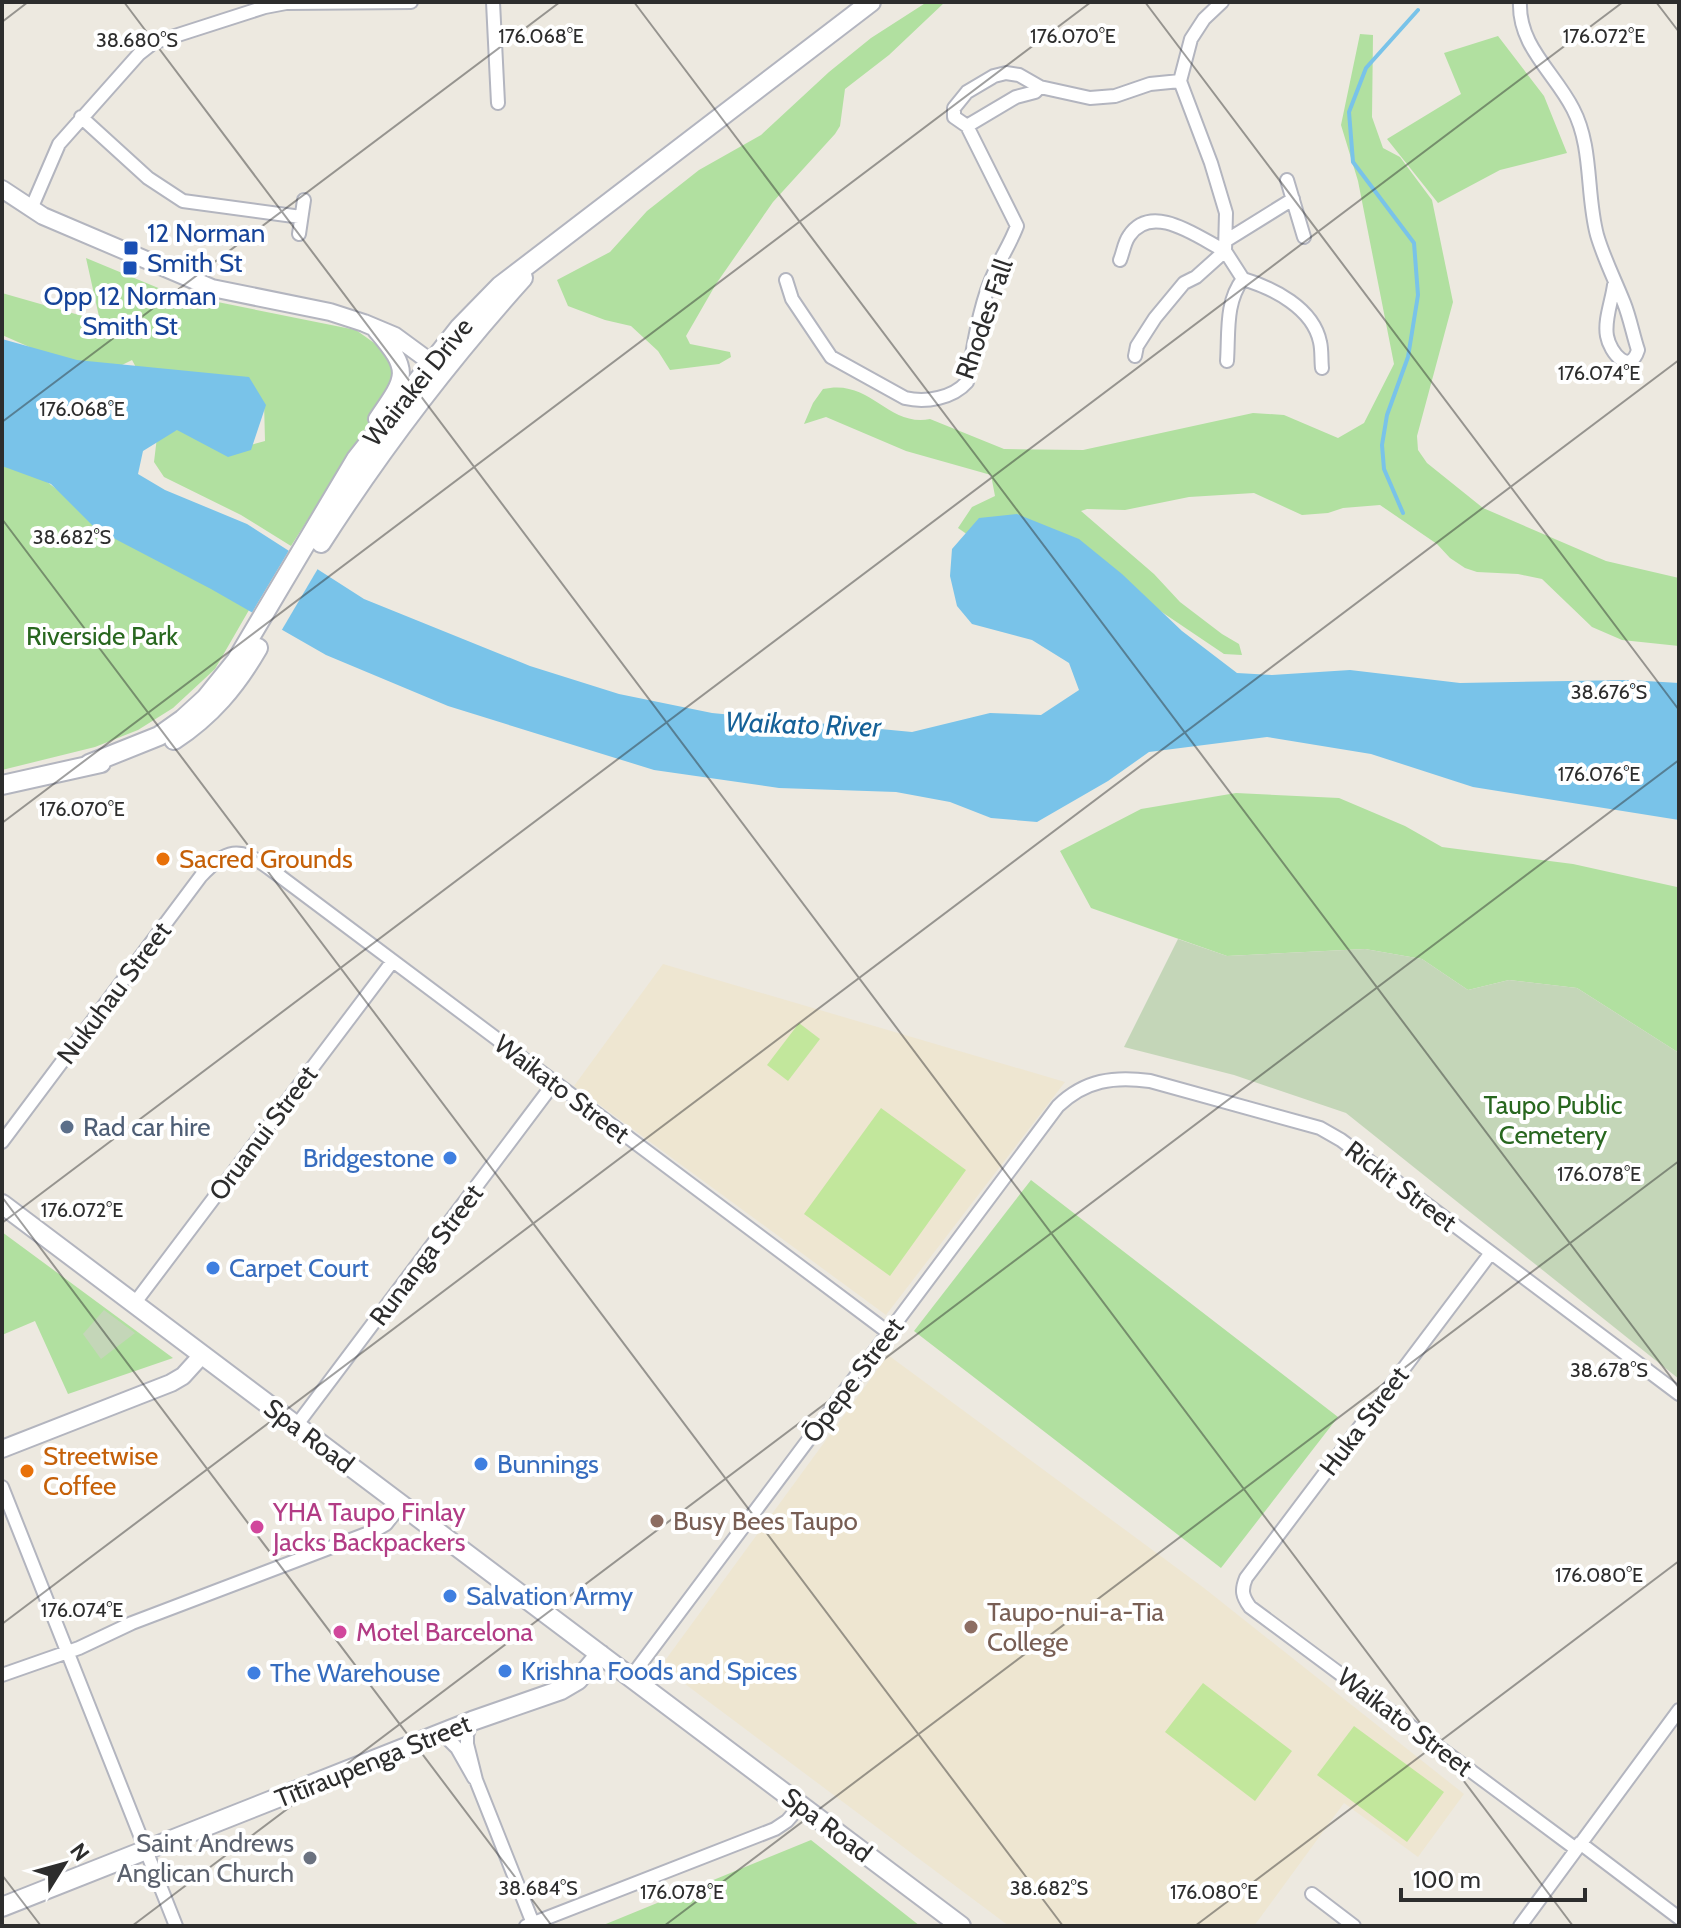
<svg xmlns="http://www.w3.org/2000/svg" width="1681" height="1928" viewBox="0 0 1681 1928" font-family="Cabin,sans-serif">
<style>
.education{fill:#eee6d1}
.green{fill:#b1e0a0}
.cemetery{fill:#c4d6b8}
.pitch{fill:#c2e79c}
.water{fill:#79c3e9}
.pier{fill:#ede9e0}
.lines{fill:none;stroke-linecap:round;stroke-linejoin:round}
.stream{stroke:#79c3e9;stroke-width:4}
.minor-casing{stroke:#b3b5bf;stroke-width:16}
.tertiary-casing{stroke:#b3b5bf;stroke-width:20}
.secondary-casing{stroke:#b3b5bf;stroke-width:22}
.minor{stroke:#fff;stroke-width:12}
.tertiary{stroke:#fff;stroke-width:16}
.secondary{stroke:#fff;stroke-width:18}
.ticks{fill:none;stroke:#2d2d2d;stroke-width:2;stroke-opacity:0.45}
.transit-dot{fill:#1a4fb4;stroke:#fff;stroke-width:3}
.food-dot{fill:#e8710a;stroke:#fff;stroke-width:3}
.service-dot{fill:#5c6f8a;stroke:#fff;stroke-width:3}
.shop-dot{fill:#3f7fe0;stroke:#fff;stroke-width:3}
.education-dot{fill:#8d6e63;stroke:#fff;stroke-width:3}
.hotel-dot{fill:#d1479c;stroke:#fff;stroke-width:3}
.worship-dot{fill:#6b7280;stroke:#fff;stroke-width:3}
.labels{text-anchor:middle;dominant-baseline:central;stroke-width:8;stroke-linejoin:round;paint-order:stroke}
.transit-label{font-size:26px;fill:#164399;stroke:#fff;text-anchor:start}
.street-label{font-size:26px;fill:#2d2d2d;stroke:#fff}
.park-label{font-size:26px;fill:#28671f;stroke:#fff}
.food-label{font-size:26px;fill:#c56008;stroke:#fff;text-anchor:start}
.service-label{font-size:26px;fill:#4e5e75;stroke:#fff;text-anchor:start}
.shop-label{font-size:26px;fill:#366cbe;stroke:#fff;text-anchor:start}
.hotel-label{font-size:26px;fill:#b23c85;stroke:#fff;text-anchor:start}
.education-label{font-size:26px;fill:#785e54;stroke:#fff;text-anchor:start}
.worship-label{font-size:26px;fill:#5b616d;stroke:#fff;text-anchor:end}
.water-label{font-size:28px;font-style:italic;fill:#156198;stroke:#fff}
.ticks-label{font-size:20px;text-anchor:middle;fill:#2d2d2d;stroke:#fff;stroke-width:8;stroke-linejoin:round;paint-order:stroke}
</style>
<rect width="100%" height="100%" fill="#ede9e0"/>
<path class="education" d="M663 964 1065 1082 886 1315 574 1086Z
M888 1355 1204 1588 1464 1794 1418 1857 1344 1803 1254 1926H1009L661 1666Z"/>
<path class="green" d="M927 2H945L889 55 845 89 840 126 835 134 773 202 716 284 686 336 690 344 730 352 731 357 719 364 670 370 658 351 631 326 605 320 568 306 557 280 610 252 647 211 699 170 761 135 829 72 871 38Z
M1360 34 1373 35 1372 117 1383 148 1400 157 1432 200 1453 302 1417 436 1418 450 1427 463 1483 508 1606 561 1679 578V646L1622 640 1592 627 1542 579 1518 574 1477 572 1465 568 1450 558 1437 544 1380 505 1343 508 1328 513 1302 515 1254 493 1189 497 1125 510 1087 509 1081 511 1154 574 1180 602 1222 634 1239 644 1242 655 1224 654 1061 544H981L958 528 972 507 995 496 991 475 906 451 826 417 804 424 813 403 823 389C871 378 887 427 930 419L1004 449 1083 450 1253 413 1284 415 1338 438 1364 423 1394 364 1358 181 1341 125Z
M1498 36 1544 96 1567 153 1500 170 1438 203 1387 139 1461 94 1444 53Z
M86 258 168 292 356 330 391 355 396 375 359 439 291 546 241 515 164 477 154 462 157 437 188 426 247 446 265 441 264 402 144 382 132 360 98 377 2 335V293L100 321Z
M2 449 88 512 249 610 215 669 173 708 138 730 95 747 2 770Z
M1236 793 1339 798 1405 826 1442 847 1573 864 1677 887 1679 888V1053L1577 988 1509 980 1468 990 1422 959 1365 949 1227 956 1091 908 1060 851 1141 809Z
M1031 1180 1338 1417 1221 1568 914 1331Z
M2 1232 173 1358 68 1394 35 1321 2 1335Z
M811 1840 920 1926H601Z"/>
<path class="cemetery" d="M1178 939 1227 956 1365 949 1422 959 1468 990 1509 980 1577 988 1679 1053V1379L1346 1113 1234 1075 1124 1047Z
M104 1310 135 1333 101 1359 83 1334Z"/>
<path class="pitch" d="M799 1023 820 1039 788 1081 767 1065Z
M881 1108 966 1170 890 1276 804 1214Z
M1203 1683 1292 1751 1255 1801 1165 1732Z
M1354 1726 1444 1792 1407 1842 1317 1775Z"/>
<path class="water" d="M2 339 77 360 249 377 266 405 251 450 228 457 177 430 143 451 138 474 165 490 247 524 364 599 530 666 619 694 712 713 912 732 990 713 1041 715 1079 690 1069 663 1032 640 972 624 957 606 950 576 952 549 979 518 1017 514 1079 539 1122 574 1182 631 1237 673 1272 675 1350 670 1460 683 1629 680 1679 683V820L1473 787 1371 754 1267 737 1149 752 1108 781 1037 822 991 818 950 802 896 792 779 788 654 770 448 706 326 655 211 589 96 529 51 484 2 466Z"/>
<path class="pier" d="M291 547 320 565 280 633 250 616Z"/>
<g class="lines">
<path class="stream" d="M1403 513 1384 469 1382 445 1387 415 1408 357 1418 295 1414 243 1353 162 1349 112 1366 68 1418 10"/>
<g class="minor-casing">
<path id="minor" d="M493 2 498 103
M1222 2 1204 19 1191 39 1180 81 1211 163 1226 213 1225 251 1243 279
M1520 2C1518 46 1555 73 1573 109 1593 147 1586 194 1597 235 1604 259 1615 280 1624 303 1630 318 1633 335 1638 350 1630 376 1610 353 1607 336 1604 320 1612 301 1614 285
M1040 87 1035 92 1016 97 967 126 954 117V108L967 92 994 76 1006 73 1019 75 1040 87 1090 98 1115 96 1150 84 1180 81
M81 117 148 178 183 201 301 217
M1287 180 1304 237
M31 209 59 144 139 54 153 43 265 7 286 3 411 2
M299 234 304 200
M1227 240 1293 199
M1120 260C1123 253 1124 243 1129 236 1152 201 1199 238 1225 251
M1243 279C1273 288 1313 308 1320 342 1322 350 1321 360 1322 368
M786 280 792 299 831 357 905 398C926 403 953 398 967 382 974 346 979 304 995 271 1002 256 1011 242 1017 226L967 126
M1135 356 1137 346 1155 318 1184 283 1196 277 1225 251
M1227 361C1229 333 1225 302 1243 279
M2 1142 201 876C227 849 238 846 269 868L889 1333
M1490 1254 1246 1578C1241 1590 1242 1596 1250 1607L1576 1849
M134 1304 392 962
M296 1426 554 1083
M2 1487 176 1926
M2 1675 79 1648 132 1623 374 1531 386 1524 401 1505
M631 1677 1058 1106C1085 1080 1114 1076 1150 1081L1320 1128 1341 1140 1679 1394
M472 1721 467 1735V1744L476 1780 534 1926
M442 1733 457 1748 474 1778
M1580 1843 1679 1918
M1312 1894 1354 1926
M526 1926 775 1829 787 1821 801 1805
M1520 1926 1679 1710"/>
</g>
<g class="tertiary-casing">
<path id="tertiary" d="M2 189 43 216 212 288 330 312 364 323 395 336 440 369
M376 330C411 371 407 376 377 419
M2 1449 171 1383 183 1376 202 1355"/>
</g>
<g class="secondary-casing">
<path id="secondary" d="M321 543C380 451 450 359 523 278
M174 740C211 716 236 686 258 648
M89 764 159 736 183 719 206 698 236 661 356 459 459 328 500 286 871 2
M2 785 101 763
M2 1204 961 1926
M2 1907 472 1721 561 1690 578 1680 600 1654"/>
</g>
<use href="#minor" class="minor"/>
<use href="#tertiary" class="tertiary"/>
<use href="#secondary" class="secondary"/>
</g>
<path class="ticks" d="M124 2 1573 1926M634 2 1679 1388M1145 2 1679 710M1656 2 1679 32M2 22 28 2M2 422 560 2M2 519 1063 1926M2 823 1091 2M2 1197 552 1926M2 1223 1623 2M2 1624 1679 360M2 1875 41 1926M132 1926 1679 760M664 1926 1679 1161M1195 1926 1679 1561"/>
<g class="transit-dot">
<rect x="123" y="240" width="16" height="16" rx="4"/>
<rect x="122" y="260" width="16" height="16" rx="4"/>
</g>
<g class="food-dot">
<circle cx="163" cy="859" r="8"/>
<circle cx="27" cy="1471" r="8"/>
</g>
<circle class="service-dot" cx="67" cy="1127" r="8"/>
<g class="shop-dot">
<circle cx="450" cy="1158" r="8"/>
<circle cx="213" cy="1268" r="8"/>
<circle cx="481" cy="1464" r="8"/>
<circle cx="450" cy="1596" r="8"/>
<circle cx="505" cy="1671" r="8"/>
<circle cx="254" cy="1673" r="8"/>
</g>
<g class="education-dot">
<circle cx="657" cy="1521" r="8"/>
<circle cx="971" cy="1627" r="8"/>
</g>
<g class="hotel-dot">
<circle cx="257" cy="1527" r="8"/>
<circle cx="340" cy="1632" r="8"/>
</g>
<circle class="worship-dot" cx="310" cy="1858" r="8"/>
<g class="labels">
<g class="transit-label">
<text x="147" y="233">12 Norman<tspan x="147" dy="30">Smith St</tspan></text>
<text x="130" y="296" text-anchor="middle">Opp 12 Norman<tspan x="130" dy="30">Smith St</tspan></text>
</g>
<g class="street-label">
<text transform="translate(984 319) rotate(-71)">Rhodes Fall</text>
<text transform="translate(418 382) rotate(-51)">Wairakei Drive</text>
<text transform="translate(114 993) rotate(-53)">Nukuhau Street</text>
<text transform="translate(562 1089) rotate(37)">Waikato Street</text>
<text transform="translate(263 1133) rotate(-53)">Oruanui Street</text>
<text transform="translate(1401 1186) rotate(37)">Rickit Street</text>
<text transform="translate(426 1255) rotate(-53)">Runanga Street</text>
<text transform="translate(853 1380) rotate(-53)">Ōpepe Street</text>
<text transform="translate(1364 1421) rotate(-53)">Huka Street</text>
<text transform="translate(309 1436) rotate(37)">Spa Road</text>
<text transform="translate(1405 1722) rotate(37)">Waikato Street</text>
<text transform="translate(373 1761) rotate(-22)">Tītīraupenga Street</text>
<text transform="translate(827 1825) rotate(37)">Spa Road</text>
</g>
<g class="park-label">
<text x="102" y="636">Riverside Park</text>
<text x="1553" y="1105">Taupo Public<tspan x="1553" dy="30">Cemetery</tspan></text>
</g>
<g class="food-label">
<text x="179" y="859">Sacred Grounds</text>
<text x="43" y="1456">Streetwise<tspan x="43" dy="30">Coffee</tspan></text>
</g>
<g class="service-label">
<text x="83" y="1127">Rad car hire</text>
</g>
<g class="shop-label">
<text x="434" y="1158" text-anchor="end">Bridgestone</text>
<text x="229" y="1268">Carpet Court</text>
<text x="497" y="1464">Bunnings</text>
<text x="466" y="1596">Salvation Army</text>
<text x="521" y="1671">Krishna Foods and Spices</text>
<text x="270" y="1673">The Warehouse</text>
</g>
<g class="hotel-label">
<text x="273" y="1512">YHA Taupo Finlay<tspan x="273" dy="30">Jacks Backpackers</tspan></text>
<text x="356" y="1632">Motel Barcelona</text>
</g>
<g class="education-label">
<text x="673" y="1521">Busy Bees Taupo</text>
<text x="987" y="1612">Taupo-nui-a-Tia<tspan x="987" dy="30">College</tspan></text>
</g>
<g class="worship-label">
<text x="294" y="1843">Saint Andrews<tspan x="294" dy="30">Anglican Church</tspan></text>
</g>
<g class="water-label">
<text transform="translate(803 724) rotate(2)">Waikato River</text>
</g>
</g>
<g class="ticks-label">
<text x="541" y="43">176.068°E</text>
<text x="1073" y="43">176.070°E</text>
<text x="1604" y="43">176.072°E</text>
<text x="137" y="47">38.680°S</text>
<text x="1599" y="380">176.074°E</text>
<text x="82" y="416">176.068°E</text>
<text x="72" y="544">38.682°S</text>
<text x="1609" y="699">38.676°S</text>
<text x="1599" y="781">176.076°E</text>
<text x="82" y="816">176.070°E</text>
<text x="1599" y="1181">176.078°E</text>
<text x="82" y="1217">176.072°E</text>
<text x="1609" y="1377">38.678°S</text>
<text x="1599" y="1582">176.080°E</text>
<text x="82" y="1617">176.074°E</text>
<text x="538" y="1895">38.684°S</text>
<text x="1049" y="1895">38.682°S</text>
<text x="682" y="1899">176.078°E</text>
<text x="1214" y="1899">176.080°E</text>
</g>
<rect width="1681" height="1928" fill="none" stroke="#2d2d2d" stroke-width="8"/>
<g transform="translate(64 1864) rotate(53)" stroke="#ffffff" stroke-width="6" paint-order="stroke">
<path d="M0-6L14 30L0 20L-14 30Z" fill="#2d2d2d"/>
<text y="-12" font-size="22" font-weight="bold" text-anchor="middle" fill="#2d2d2d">N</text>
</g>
<path d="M1401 1888v12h184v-12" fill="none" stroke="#2d2d2d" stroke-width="4"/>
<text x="1413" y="1888" font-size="24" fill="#2d2d2d" stroke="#ffffff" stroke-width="6" paint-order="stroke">100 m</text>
</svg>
